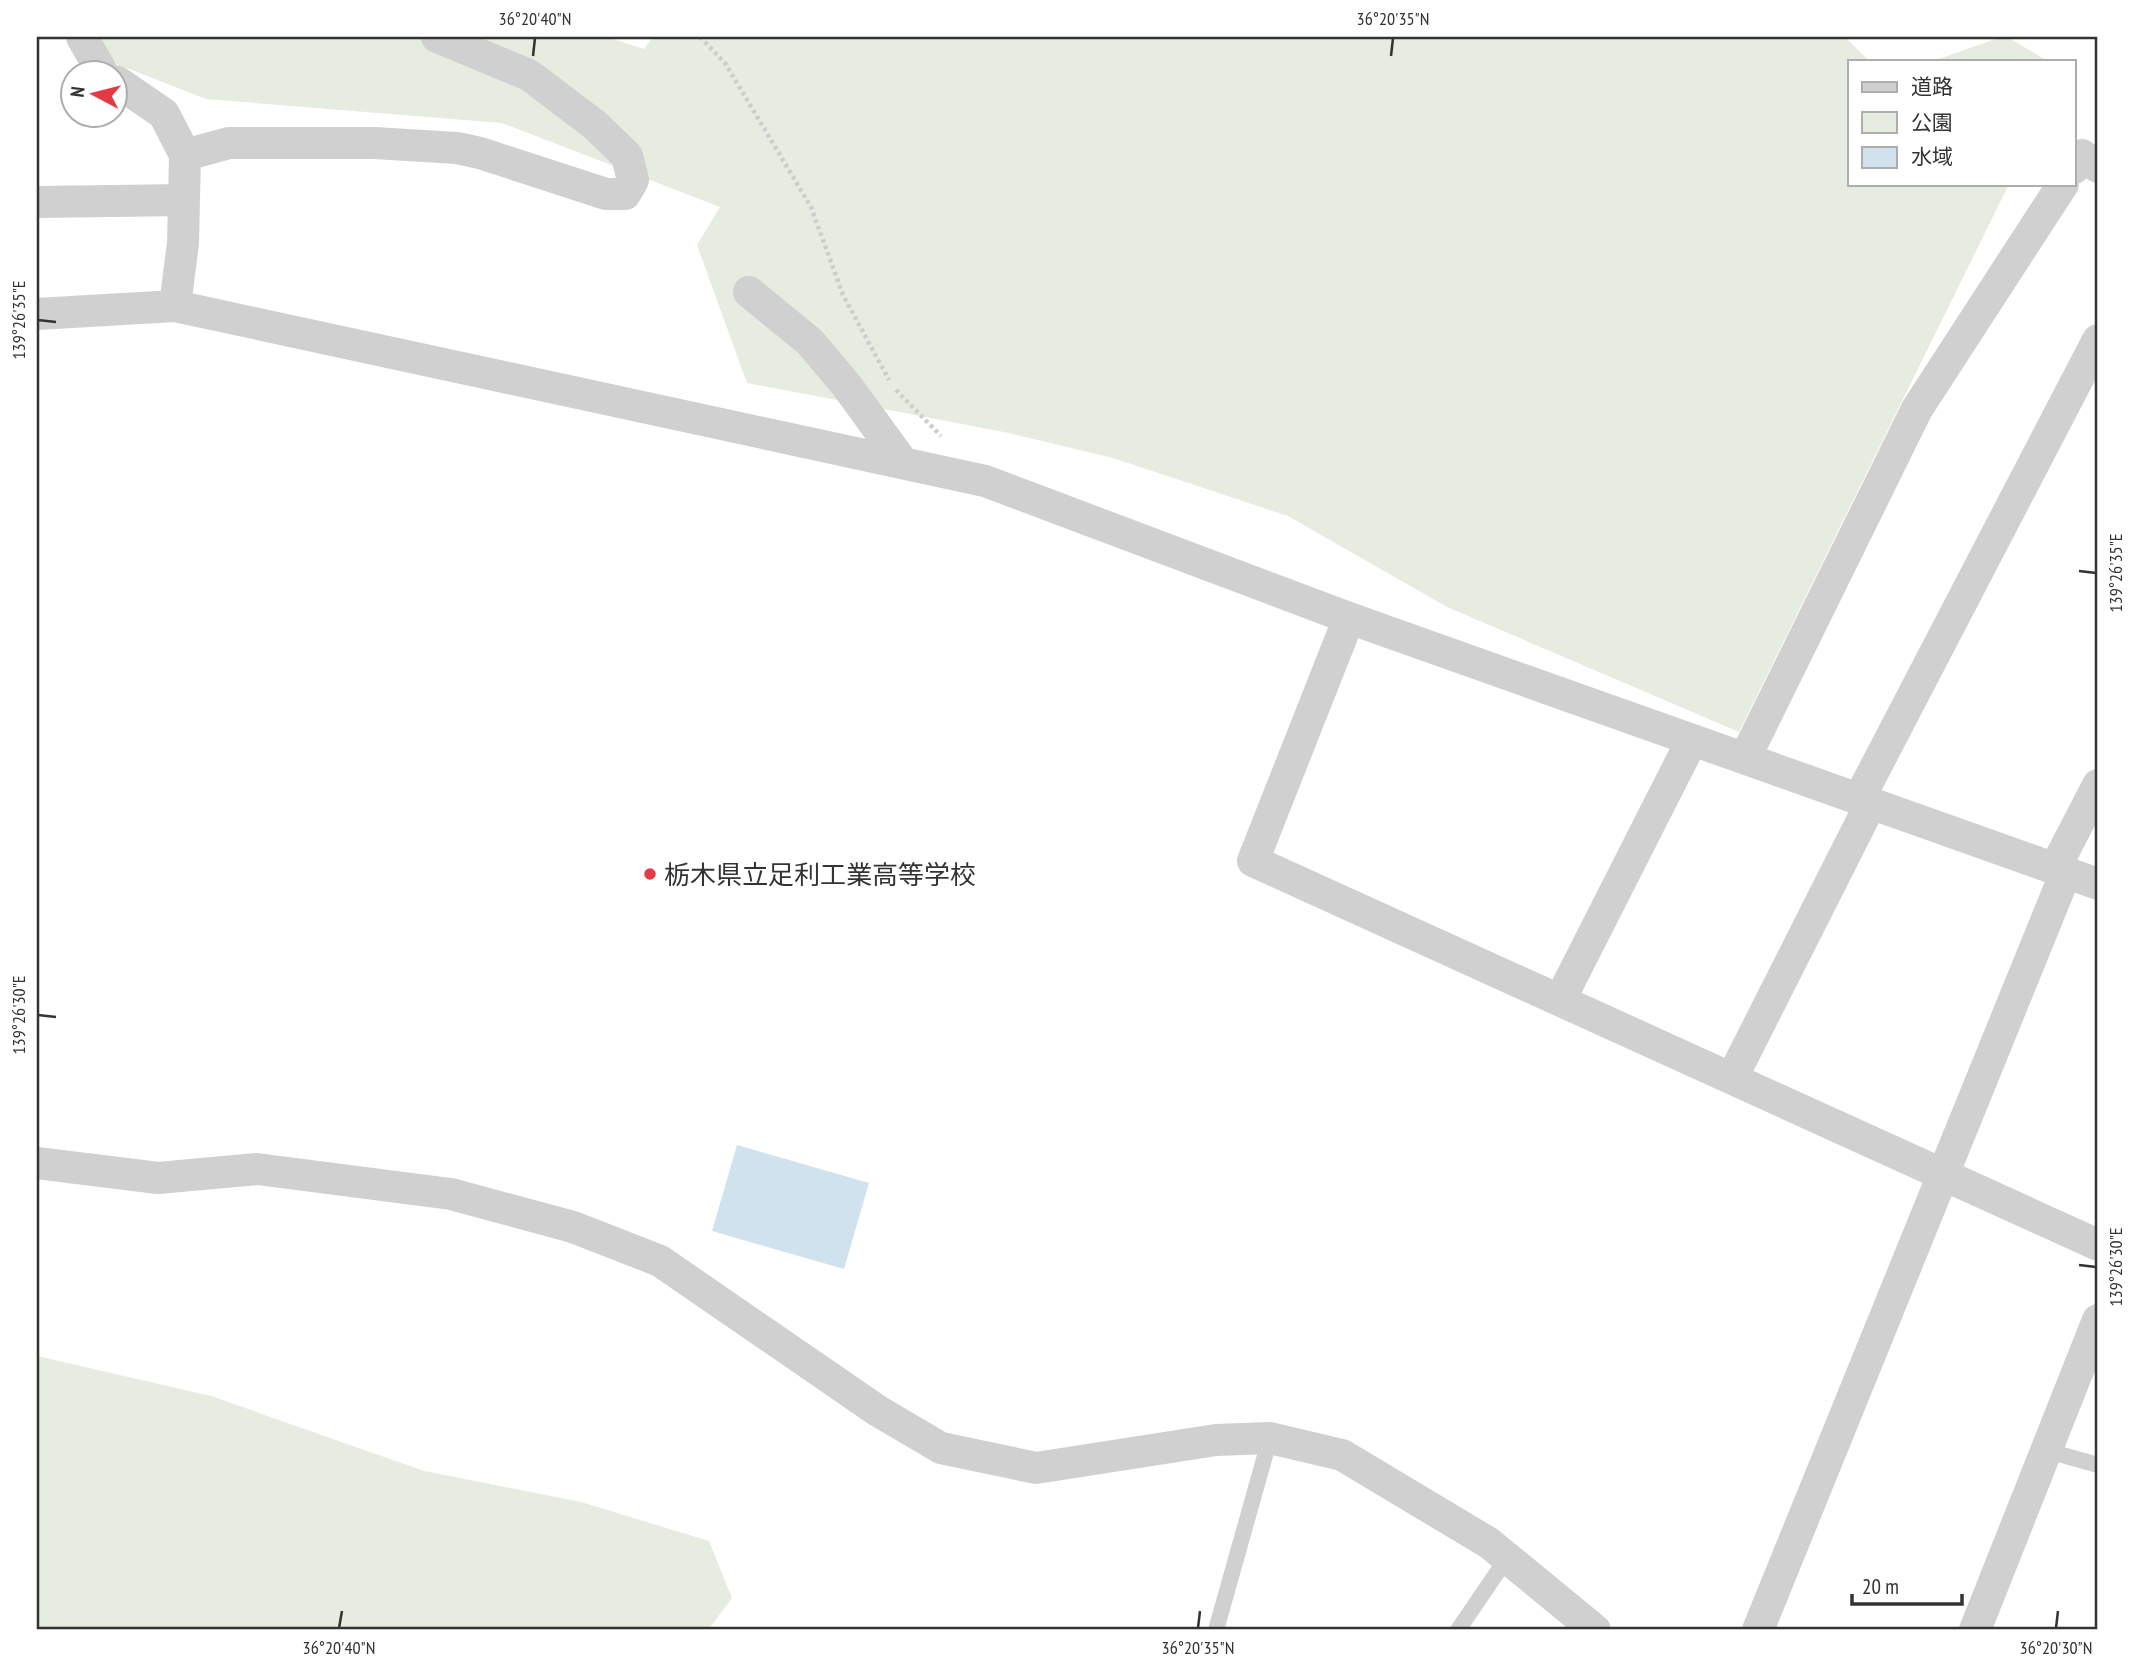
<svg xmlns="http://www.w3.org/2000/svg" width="2135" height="1667" viewBox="0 0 2135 1667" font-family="'PT Sans Narrow','Noto Sans JP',sans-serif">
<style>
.green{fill:#e6ecdf}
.water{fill:#cfe2ee}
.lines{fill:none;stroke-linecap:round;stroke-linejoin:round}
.path{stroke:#cdcdcd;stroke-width:4.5;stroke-dasharray:3.5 3.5;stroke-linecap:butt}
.lane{stroke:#d0d0d0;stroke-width:16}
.street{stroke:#d0d0d0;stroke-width:32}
.ticks{fill:none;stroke:#333;stroke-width:2.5}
.poi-dot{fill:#e63946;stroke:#fff;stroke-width:2.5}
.labels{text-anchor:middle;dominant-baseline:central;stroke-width:7;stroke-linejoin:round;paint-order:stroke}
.poi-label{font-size:26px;fill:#333;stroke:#fff;text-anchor:start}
.neatline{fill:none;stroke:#333;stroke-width:2.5}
.ticks-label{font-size:18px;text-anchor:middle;fill:#333}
</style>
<rect width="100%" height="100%" fill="#fff"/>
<path class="green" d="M74 37H607L644 49 653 37H1845L1869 61H1850V184H2009L1739 732 1447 607 1288 516 1113 458 1009 433 747 383 697 245 720 207 502 123 206 99 91 54Z
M2001 37H2007L2048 61H1933Z
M37 1356 211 1396 424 1471 581 1502 709 1541 732 1598 708 1630H37Z"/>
<path class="water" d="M737 1145 869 1183 844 1269 712 1231Z"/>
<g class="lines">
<path class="path" d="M700 37 725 63 811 207 843 295 889 380
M896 390 941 436"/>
<path class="lane" d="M2048 1451 2098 1465
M1216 1630 1270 1438
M1458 1630 1507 1558"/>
<path class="street" d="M82 37 103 74
M116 81 164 114 185 155 183 243 175 306
M185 155 229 143H374L457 148 480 153 606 194H625L633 180 627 156 595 125 529 75 437 37
M2074 168 2082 155 2098 167
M37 202 184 200
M749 292 810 342 847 386 903 463
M37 314 175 306 985 481 1349 618 2098 884
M1349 618 1253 861 2098 1245
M1745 758 1917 409 2063 184
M1859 799 2098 340
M2055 868 2098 785
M1560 1000 1692 740
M1732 1078 1871 803
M37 1163 158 1178 257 1169 451 1194 573 1227 660 1261 878 1411 941 1448 1036 1468 1216 1440 1270 1438 1342 1455 1489 1543 1595 1630
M1758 1630 2066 872
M1975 1630 2098 1320"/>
</g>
<path class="ticks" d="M533 56 535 38M1391 56 1393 38M38 320 56 322M2079 571 2096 573M38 1015 56 1017M2079 1265 2096 1267M339 1628 342 1611M1198 1628 1200 1611M2056 1628 2058 1611"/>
<circle class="poi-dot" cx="650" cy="874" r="7"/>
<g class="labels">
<g class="poi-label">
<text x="664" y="874">栃木県立足利工業高等学校</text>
</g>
</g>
<rect width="2135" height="1667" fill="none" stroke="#ffffff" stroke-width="77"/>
<rect x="1848" y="60" width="228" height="126" fill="#ffffff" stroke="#adadad" stroke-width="2"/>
<rect x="1862" y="82" width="35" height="10" fill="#d0d0d0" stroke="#adadad" stroke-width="2"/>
<text x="1911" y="94" font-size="21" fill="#333333">道路</text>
<rect x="1862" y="112" width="35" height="21" fill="#e6ecdf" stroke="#adadad" stroke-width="2"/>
<text x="1911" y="130" font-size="21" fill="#333333">公園</text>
<rect x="1862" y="147" width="35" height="21" fill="#cfe2ee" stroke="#adadad" stroke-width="2"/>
<text x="1911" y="164" font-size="21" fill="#333333">水域</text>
<g transform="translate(94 94) rotate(277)"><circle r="33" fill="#ffffff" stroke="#adadad" stroke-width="2"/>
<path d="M0-5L12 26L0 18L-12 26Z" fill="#e63946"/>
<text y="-10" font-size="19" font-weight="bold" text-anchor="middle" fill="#333333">N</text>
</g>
<path d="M1852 1594v10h110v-10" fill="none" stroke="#333333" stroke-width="3.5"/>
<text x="1862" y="1594" font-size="21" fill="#333333" stroke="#ffffff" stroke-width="5" paint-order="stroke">20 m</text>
<rect x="38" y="38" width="2058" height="1590" class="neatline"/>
<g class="ticks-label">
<text x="535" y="25">36°20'40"N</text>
<text x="1393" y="25">36°20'35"N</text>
<text transform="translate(19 320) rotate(-90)" y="6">139°26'35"E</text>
<text transform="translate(2116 573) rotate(-90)" y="6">139°26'35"E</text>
<text transform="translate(19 1015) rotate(-90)" y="6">139°26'30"E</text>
<text transform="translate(2116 1267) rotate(-90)" y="6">139°26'30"E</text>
<text x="339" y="1654">36°20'40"N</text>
<text x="1198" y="1654">36°20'35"N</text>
<text x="2056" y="1654">36°20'30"N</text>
</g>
</svg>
